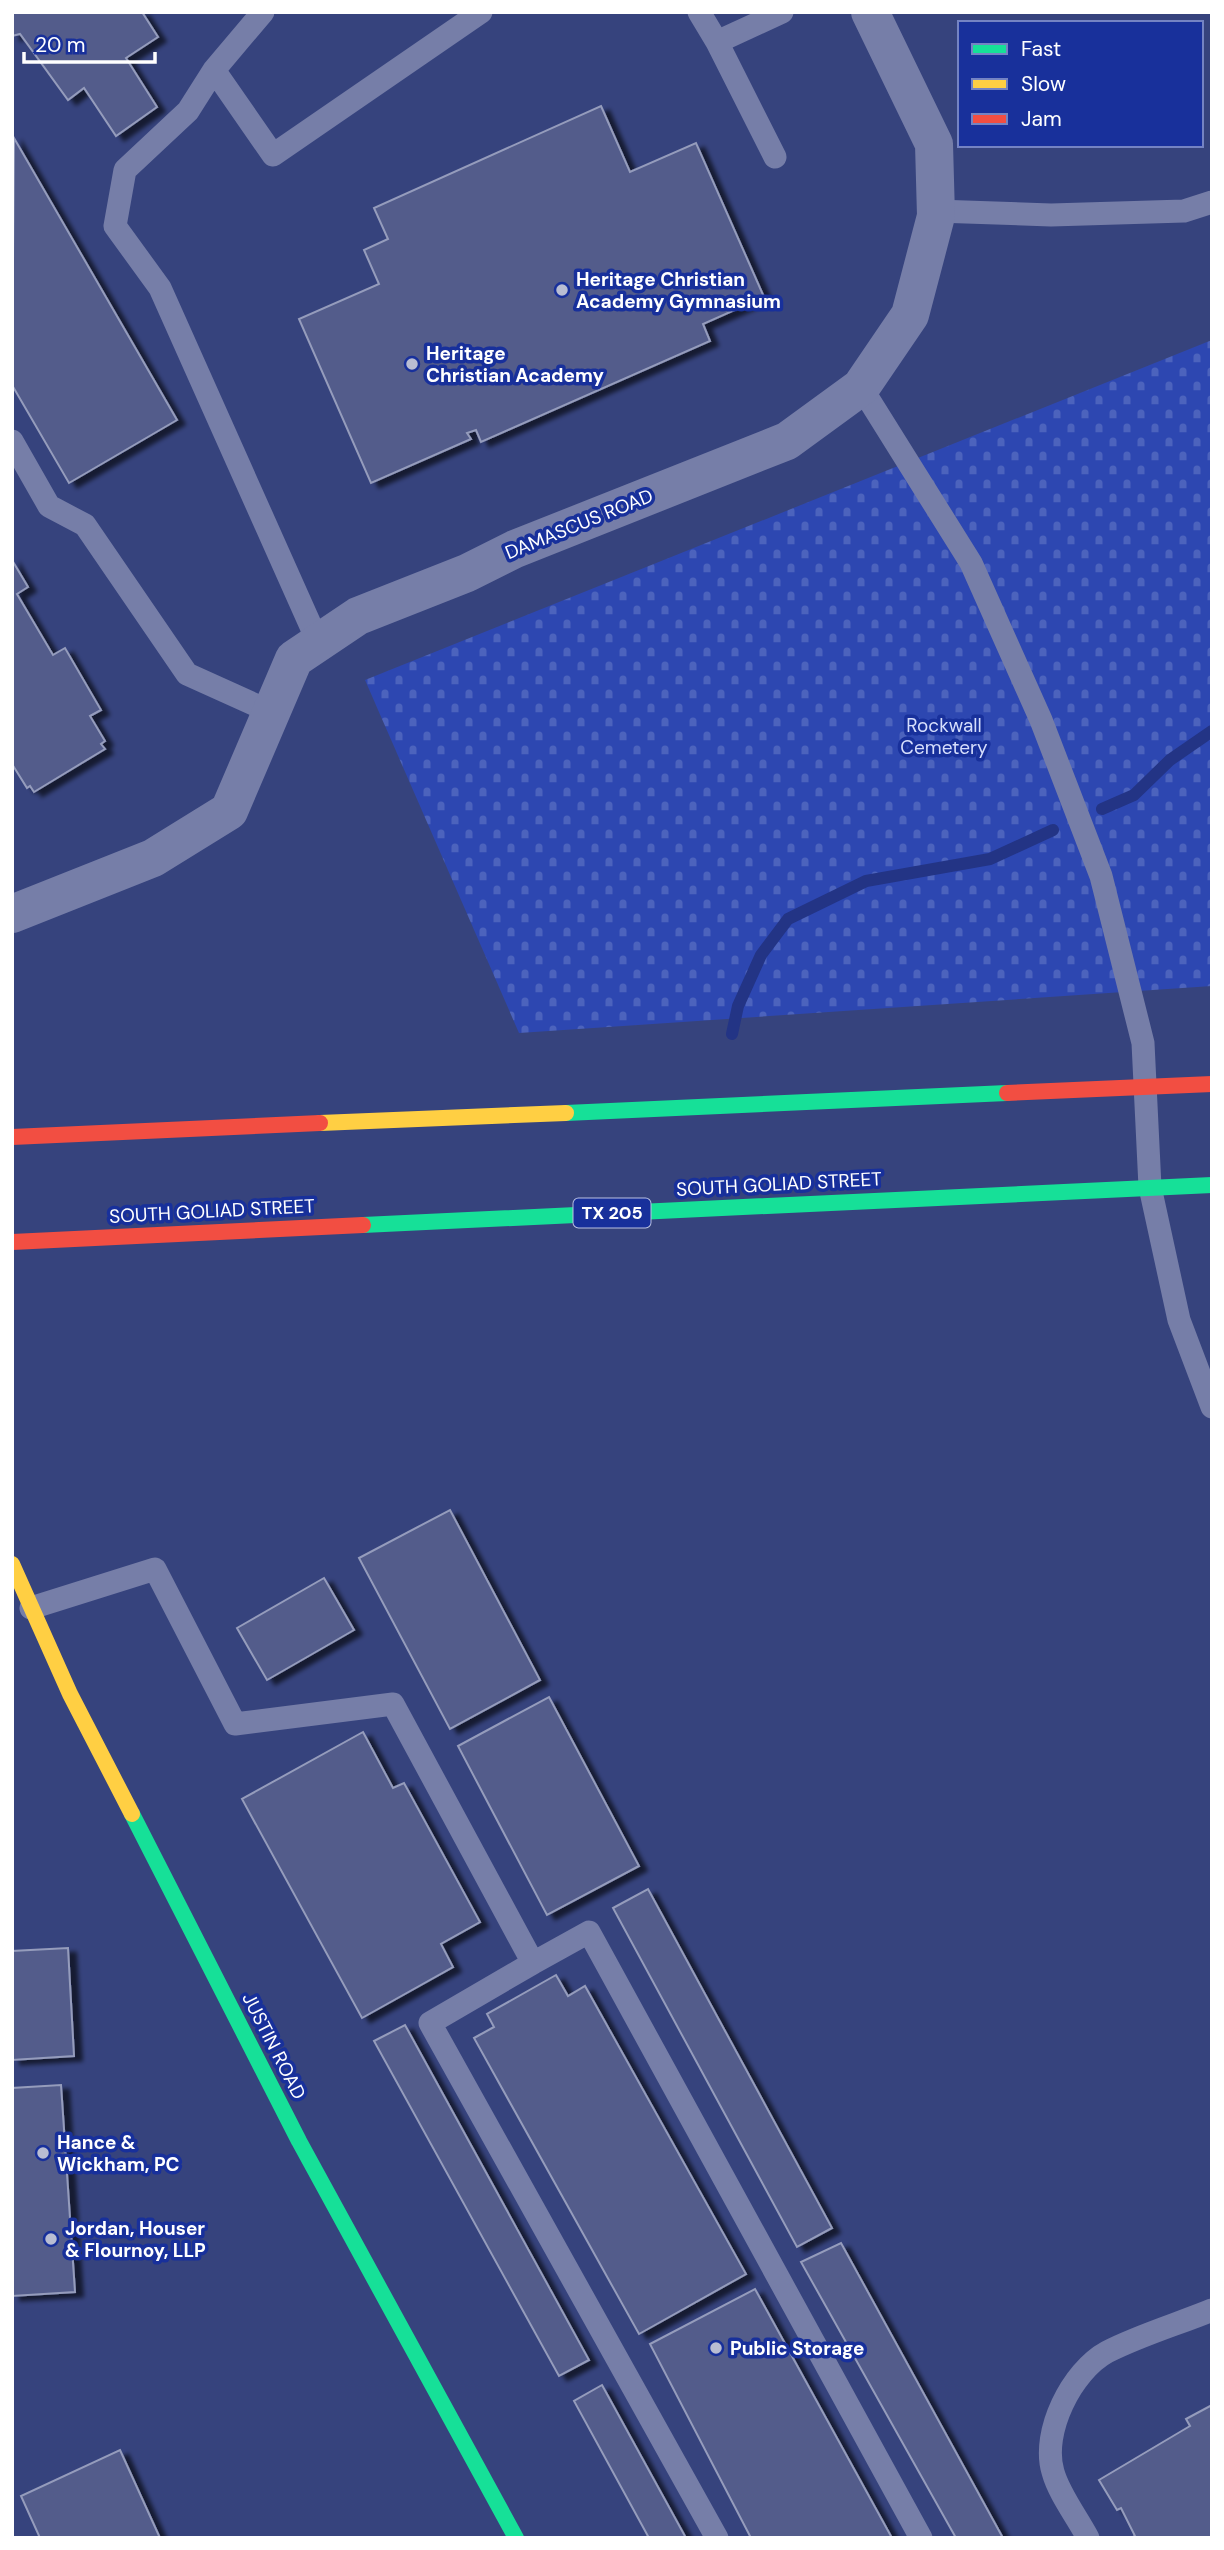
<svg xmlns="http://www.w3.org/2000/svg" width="1224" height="2550" viewBox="0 0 1224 2550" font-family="'DM Sans',sans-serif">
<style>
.cemetery{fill:url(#cemetery-stones)}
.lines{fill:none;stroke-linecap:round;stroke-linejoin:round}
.stream{stroke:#233485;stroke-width:12}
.building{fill:#525c8b;stroke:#959cbc;stroke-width:2;filter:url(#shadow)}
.lane{stroke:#767ea8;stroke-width:23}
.street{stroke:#767ea8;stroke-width:38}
.fast{stroke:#16e098;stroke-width:16}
.slow{stroke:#ffcf43;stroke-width:16}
.jam{stroke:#f24e42;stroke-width:16}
.poi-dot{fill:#b9bdd2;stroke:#18309b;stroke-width:2.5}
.labels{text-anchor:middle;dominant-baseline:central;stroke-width:7;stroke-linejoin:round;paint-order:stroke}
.shield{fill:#18309b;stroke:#bac1e1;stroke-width:2}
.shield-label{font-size:18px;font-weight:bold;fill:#fff}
.poi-label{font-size:19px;font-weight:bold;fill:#fff;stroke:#18309b;text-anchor:start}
.street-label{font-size:19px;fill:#fff;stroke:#18309b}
.park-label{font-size:19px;fill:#d6defc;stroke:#18309b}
</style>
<defs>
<pattern id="cemetery-stones" width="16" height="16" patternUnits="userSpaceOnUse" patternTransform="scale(1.75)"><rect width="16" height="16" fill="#2d47b1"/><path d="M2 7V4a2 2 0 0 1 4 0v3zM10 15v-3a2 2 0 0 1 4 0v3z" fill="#4c63bd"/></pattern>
<filter id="shadow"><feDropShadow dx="8" dy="4.5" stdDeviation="2" flood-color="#0009"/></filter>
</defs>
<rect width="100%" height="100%" fill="#36437d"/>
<path class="cemetery" d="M1212 340V986L519 1033 365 680Z"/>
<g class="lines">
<path class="stream" d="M1102 809 1134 795 1170 760 1212 731
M732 1034 738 1006 761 955 788 919 866 881 990 859 1053 830"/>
</g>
<path class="building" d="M12 12H142L158 37 126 58 157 107 116 136 84 88 68 100 20 34 12 36Z
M601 106 630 172 696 143 764 297 703 324 710 341 481 442 476 430 467 433 471 439 371 483 299 319 379 284 364 250 388 239 374 208Z
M14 138 177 420 69 483 12 385Z
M12 560 28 587 17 594 53 655 65 648 101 710 90 716 105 741 101 744 105 749 34 792 30 786 27 788 12 764Z
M450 1510 540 1680 450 1729 359 1558Z
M324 1578 354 1630 267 1680 237 1628Z
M549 1697 639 1866 547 1915 458 1746Z
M363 1732 393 1788 404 1783 480 1922 441 1944 453 1967 362 2018 242 1799Z
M648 1889 832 2228 797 2247 613 1908Z
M68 1948 74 2056 12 2060V1951Z
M556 1975 568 1996 585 1986 746 2274 639 2334 474 2038 494 2027 487 2014Z
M405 2025 589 2360 559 2376 374 2041Z
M61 2085 75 2292 12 2296V2088Z
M841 2243 1003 2538H956L801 2262Z
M755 2289 892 2538H751L650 2344Z
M602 2385 686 2538H649L574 2401Z
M1212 2405V2538H1131L1135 2536 1121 2508 1117 2510 1099 2480 1190 2426 1186 2419Z
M120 2450 160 2538H40L21 2496Z"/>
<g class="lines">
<path class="lane" d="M263 12 214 70 188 111 125 170 115 226 160 288 318 642
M699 12 717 42 782 12
M717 42 775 157
M214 70 273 155 481 12
M936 211 1051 215 1184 211 1212 202
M861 387 971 563 1041 720 1101 876 1143 1043 1150 1187 1179 1320 1212 1407
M12 441 49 506 85 525 187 674 271 712
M31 1608 155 1569 235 1724 393 1704 533 1963 430 2023 717 2538
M533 1963 589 1932 921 2538
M1088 2538C1077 2517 1059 2494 1053 2472 1041 2432 1072 2371 1107 2352 1140 2335 1178 2324 1212 2310"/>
<path class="street" d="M12 914 153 858 229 811 294 659 358 616 467 573 515 549 787 441 861 387 910 315 936 216 934 144 870 12"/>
<path class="fast" d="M566 1113 1007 1093
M363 1225 1212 1185
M132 1814 299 2141 516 2538"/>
<path class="slow" d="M320 1123 566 1113
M12 1564 70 1694 132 1814"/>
<path class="jam" d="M1007 1093 1212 1084
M12 1137 320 1123
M12 1242 363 1225"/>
</g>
<g class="poi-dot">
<circle cx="562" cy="290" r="7"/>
<circle cx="412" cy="364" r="7"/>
<circle cx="43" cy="2153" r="7"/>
<circle cx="51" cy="2239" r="7"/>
<circle cx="716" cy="2348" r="7"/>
</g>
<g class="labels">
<rect class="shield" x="573.5" y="1198.5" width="77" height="29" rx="5"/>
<g class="shield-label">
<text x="612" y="1213">TX 205</text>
</g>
<g class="poi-label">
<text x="576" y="279">Heritage Christian<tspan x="576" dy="22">Academy Gymnasium</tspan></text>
<text x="426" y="353">Heritage<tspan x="426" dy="22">Christian Academy</tspan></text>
<text x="57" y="2142">Hance &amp;<tspan x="57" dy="22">Wickham, PC</tspan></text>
<text x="65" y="2228">Jordan, Houser<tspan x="65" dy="22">&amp; Flournoy, LLP</tspan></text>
<text x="730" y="2348">Public Storage</text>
</g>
<g class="street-label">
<text transform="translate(579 524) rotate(-22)">DAMASCUS ROAD</text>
<text transform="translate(779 1184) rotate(-3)">SOUTH GOLIAD STREET</text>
<text transform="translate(212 1211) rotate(-3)">SOUTH GOLIAD STREET</text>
<text transform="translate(274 2046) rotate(63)">JUSTIN ROAD</text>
</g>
<g class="park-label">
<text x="944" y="725">Rockwall<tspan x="944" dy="22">Cemetery</tspan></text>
</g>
</g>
<rect width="1224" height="2550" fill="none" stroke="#ffffff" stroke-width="28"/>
<rect x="958" y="21" width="245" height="126" fill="#18309b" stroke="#7483c3" stroke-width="2"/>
<rect x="972" y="44" width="35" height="10" fill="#16e098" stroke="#7483c3" stroke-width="2"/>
<text x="1021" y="56" font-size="21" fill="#ffffff">Fast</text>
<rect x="972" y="79" width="35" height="10" fill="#ffcf43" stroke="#7483c3" stroke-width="2"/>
<text x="1021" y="91" font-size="21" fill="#ffffff">Slow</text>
<rect x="972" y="114" width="35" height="10" fill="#f24e42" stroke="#7483c3" stroke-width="2"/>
<text x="1021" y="126" font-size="21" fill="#ffffff">Jam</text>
<path d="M24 52v10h131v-10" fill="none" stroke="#ffffff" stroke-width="3.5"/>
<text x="35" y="52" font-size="21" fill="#ffffff" stroke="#18309b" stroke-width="5" paint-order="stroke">20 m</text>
</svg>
